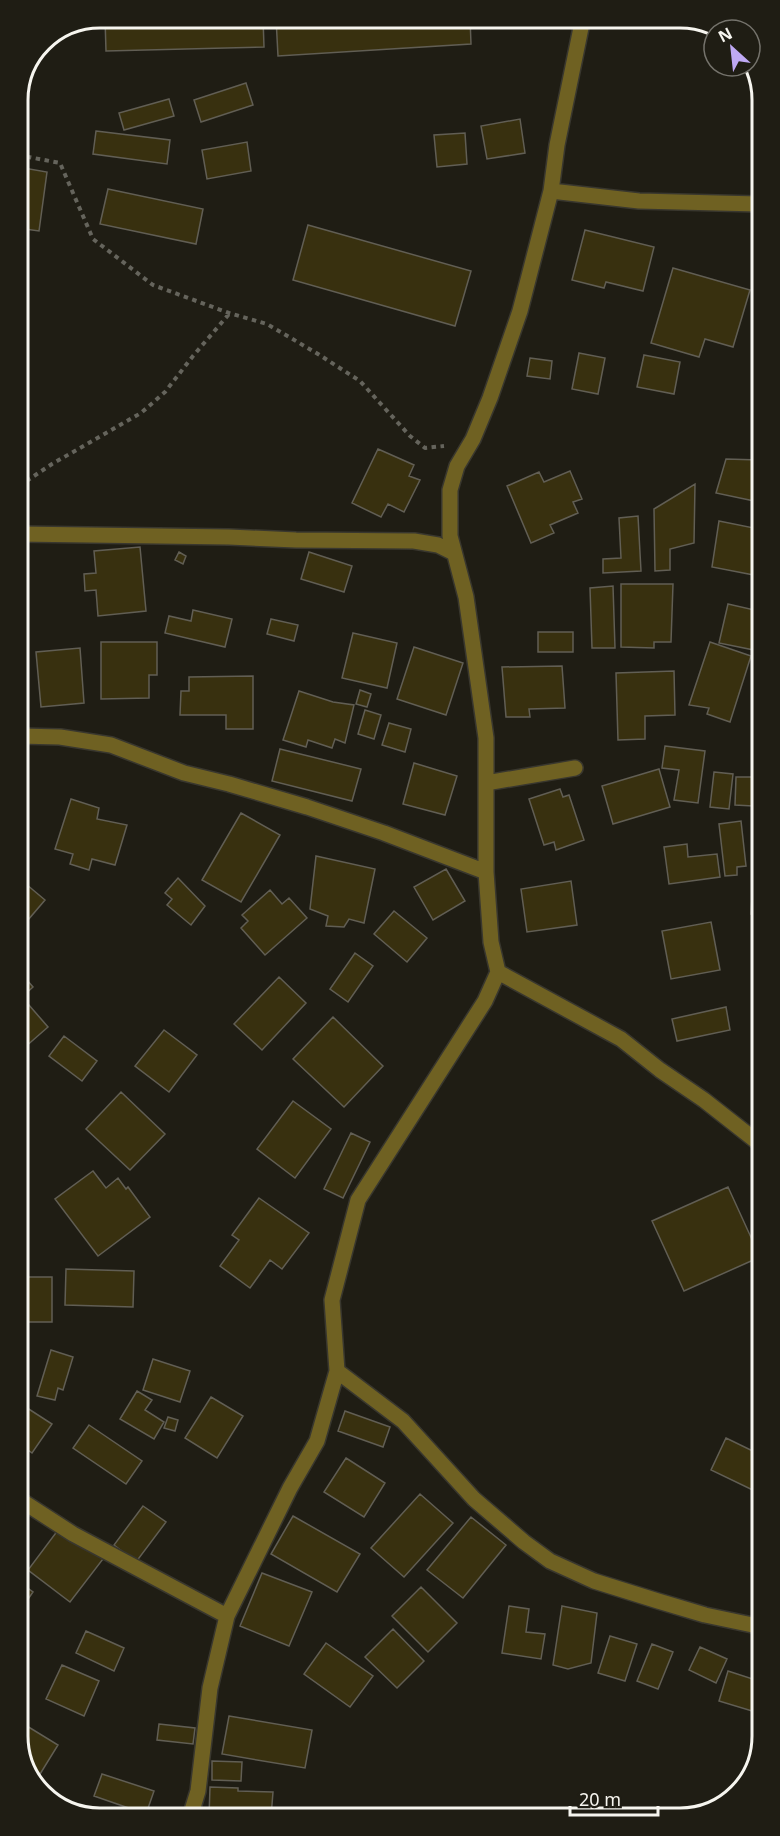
<svg xmlns="http://www.w3.org/2000/svg" width="780" height="1836" viewBox="0 0 780 1836" font-family="'Noto Sans',sans-serif">
<style>
.building{fill:#38300f;stroke:#615e54;stroke-width:1.5}
.lines{fill:none;stroke-linecap:round;stroke-linejoin:round}
.minor-casing{stroke:#39372e;stroke-width:18}
.path{stroke:#65645c;stroke-width:4;stroke-dasharray:4.5 4.5;stroke-linecap:butt}
.minor{stroke:#6f6122;stroke-width:15}
.rim{fill:none;stroke:#f6f5ef;stroke-width:3}
</style>
<rect width="100%" height="100%" fill="#1f1d14"/>
<path class="building" d="M105 18H263L264 47 106 51Z
M276 18H470L471 44 278 56Z
M246 83 253 105 201 122 194 100Z
M169 99 174 116 124 130 119 113Z
M520 119 525 153 487 159 481 126Z
M96 131 170 140 167 164 93 154Z
M465 133 467 164 437 167 434 135Z
M247 142 251 171 207 179 202 150Z
M18 167 47 172 39 231 18 228Z
M108 189 203 209 196 244 100 224Z
M308 225 471 271 455 326 293 280Z
M585 230 654 247 643 291 606 282 604 288 572 280Z
M673 268 750 290 733 347 705 339 699 357 651 343Z
M579 353 605 358 598 394 572 389Z
M644 355 680 362 674 394 637 387Z
M530 358 552 361 550 379 527 376Z
M378 449 414 465 409 476 420 480 404 512 388 504 381 517 352 503Z
M726 459 759 460V502L716 493Z
M570 471 582 499 573 502 578 513 550 525 554 533 531 543 507 486 539 472 544 482Z
M695 484 694 543 670 549V570L655 571 654 509Z
M638 516 641 571 603 573V559L621 558 619 518Z
M719 521 759 529V576L712 567Z
M140 547 146 611 98 616 96 590 85 591 84 574 96 573 94 551Z
M179 552 186 556 183 564 175 560Z
M309 552 352 566 344 592 301 579Z
M621 584H673L671 642H654V648L621 647Z
M613 586 615 648H592L590 588Z
M728 604 759 611V627L754 650 719 643Z
M193 610 232 619 225 647 165 633 169 616 191 621Z
M271 619 298 625 294 641 267 634Z
M538 632H573V652H538Z
M19 633H28L24 682H20Z
M353 633 397 643 387 688 342 678Z
M101 642H157V675H149V698L101 699Z
M710 642 751 656 730 722 707 714 709 708 689 705Z
M414 647 463 663 446 715 397 699Z
M80 648 84 703 41 707 36 652Z
M562 666 565 708 529 709 530 717H506L502 667Z
M674 671 675 715 645 716V739L618 740 616 673Z
M253 676V729H226V715H180L181 691H189V677Z
M360 690 371 694 367 707 356 704Z
M299 691 333 702 354 705 345 743 335 739 332 748 308 740 306 747 283 740Z
M365 710 381 715 374 739 358 734Z
M389 723 411 729 405 752 382 745Z
M665 746 705 751 698 803 674 800 679 770 662 768Z
M280 749 361 769 352 801 272 781Z
M414 763 457 776 445 815 403 804Z
M659 769 670 807 613 824 602 786Z
M714 772 733 774 729 809 710 807Z
M736 777H753V806L735 805Z
M560 789 563 797 569 795 584 840 556 850 554 842 544 845 529 799Z
M71 799 99 808 97 819 127 825 115 865 92 859 89 870 70 864 73 854 55 849Z
M241 813 280 835 241 902 202 880Z
M741 821 746 866 737 867V875L725 876 719 824Z
M687 844 688 857 717 854 720 877 669 884 664 847Z
M316 856 375 869 364 923 349 919 344 927 326 926 328 916 310 909Z
M446 869 465 901 433 920 414 887Z
M178 878 205 906 191 925 167 905 172 899 165 893Z
M20 879 45 900 22 927 20 926Z
M571 881 577 925 527 932 521 889Z
M270 890 282 904 289 898 307 918 265 955 241 928 248 921 242 915Z
M752 897H760V915L751 914Z
M394 911 427 938 407 962 374 934Z
M711 922 720 970 671 979 662 931Z
M760 943V966H754L753 944Z
M355 953 373 966 348 1002 330 989Z
M20 972 33 987 22 997 48 1027 24 1048 21 1044Z
M279 977 306 1003 262 1050 234 1024Z
M726 1007 730 1030 677 1041 672 1019Z
M333 1017 383 1066 344 1107 293 1059Z
M164 1030 197 1055 169 1092 135 1066Z
M64 1036 97 1061 82 1081 49 1056Z
M121 1092 165 1134 130 1170 86 1129Z
M293 1101 331 1129 295 1178 257 1149Z
M351 1133 370 1142 343 1198 324 1189Z
M93 1171 106 1188 118 1178 126 1189 128 1187 150 1217 98 1256 55 1199Z
M728 1187 760 1257 684 1291 652 1221Z
M259 1198 309 1233 282 1269 270 1260 250 1288 220 1266 239 1240 232 1235Z
M66 1269 134 1271 133 1307 65 1305Z
M21 1277H52V1322H21Z
M51 1350 73 1357 63 1390 58 1388 55 1400 37 1396Z
M153 1359 190 1371 180 1402 143 1390Z
M137 1391 152 1400 145 1410 164 1422 154 1439 120 1419Z
M211 1397 243 1416 217 1458 185 1438Z
M21 1404 52 1424 32 1453 28 1450 22 1459Z
M345 1411 390 1427 383 1447 338 1431Z
M168 1417 178 1420 175 1431 164 1428Z
M89 1425 142 1461 126 1484 73 1448Z
M726 1438 761 1455V1494L711 1470Z
M346 1458 385 1483 364 1517 324 1492Z
M420 1494 453 1523 404 1577 371 1548Z
M143 1506 166 1522 136 1562 114 1545Z
M293 1516 360 1554 337 1592 271 1554Z
M471 1517 506 1545 463 1598 427 1570Z
M61 1526 103 1559 70 1602 28 1570Z
M262 1573 312 1592 289 1646 240 1626Z
M22 1584 33 1592 22 1608Z
M421 1587 457 1623 428 1652 392 1616Z
M509 1606 529 1609 526 1632 545 1634 541 1659 502 1653Z
M562 1606 597 1613 591 1663 568 1669 553 1665Z
M393 1629 424 1661 397 1688 365 1657Z
M86 1631 124 1648 114 1671 76 1653Z
M610 1636 637 1644 625 1681 598 1673Z
M326 1643 373 1676 350 1707 304 1674Z
M652 1644 673 1652 658 1689 637 1681Z
M700 1647 727 1659 716 1683 689 1670Z
M62 1665 99 1681 84 1716 46 1699Z
M728 1671 762 1682V1714L719 1701Z
M229 1716 312 1730 305 1768 222 1754Z
M22 1723 58 1745 37 1779 22 1761Z
M159 1724 195 1728 193 1744 157 1740Z
M212 1761 242 1762 241 1781 212 1780Z
M102 1774 154 1791 146 1814 94 1796Z
M210 1787 238 1788V1791L273 1792 271 1817H209Z"/>
<g class="lines">
<g class="minor-casing">
<path id="minor" d="M551 191 639 201 758 204
M19 534 229 537 296 540 414 541 438 545 454 553
M20 736 60 737 111 745 184 773 229 784 307 807 384 833 486 872
M486 783 575 768
M498 972 621 1039 660 1070 704 1100 760 1144
M337 1371 403 1421 474 1499 524 1542 550 1561 594 1581 658 1601 705 1615 762 1627
M22 1501 73 1534 227 1616
M190 1817 198 1791 210 1688 227 1616 290 1488 317 1441 337 1371 332 1300 358 1200 485 1001 498 972 491 942 486 872V738L466 597 450 536V490L457 466 473 439 490 398 520 311 551 191 557 145 583 18"/>
</g>
<path class="path" d="M18 155 60 163 93 239 153 285 229 313 267 324 318 354 360 381 410 436 425 448 444 446
M19 486 52 464 141 413 165 392 193 356 229 314
M45 1793 101 1818"/>
<use href="#minor" class="minor"/>
</g>
<path d="M0 0H780V1836H0ZM100 28H680A72 72 0 0 1 752 100V1736A72 72 0 0 1 680 1808H100A72 72 0 0 1 28 1736V100A72 72 0 0 1 100 28Z" fill="#1f1d14" fill-rule="evenodd"/>
<path class="rim" d="M100 28H680A72 72 0 0 1 752 100V1736A72 72 0 0 1 680 1808H100A72 72 0 0 1 28 1736V100A72 72 0 0 1 100 28Z"/>
<g transform="translate(732 48) rotate(333)"><circle r="28" fill="#1f1d14" stroke="#75736c" stroke-width="1.5"/>
<path d="M0-4.5L10 22L0 15L-10 22Z" fill="#bfa9f4"/>
<text y="-9" font-size="16" font-weight="bold" text-anchor="middle" fill="#f6f5ef">N</text>
</g>
<path d="M570 1806v9h88v-9" fill="none" stroke="#f6f5ef" stroke-width="3"/>
<text x="579" y="1806" font-size="18" fill="#f6f5ef" stroke="#1f1d14" stroke-width="4.5" paint-order="stroke">20 m</text>
</svg>
